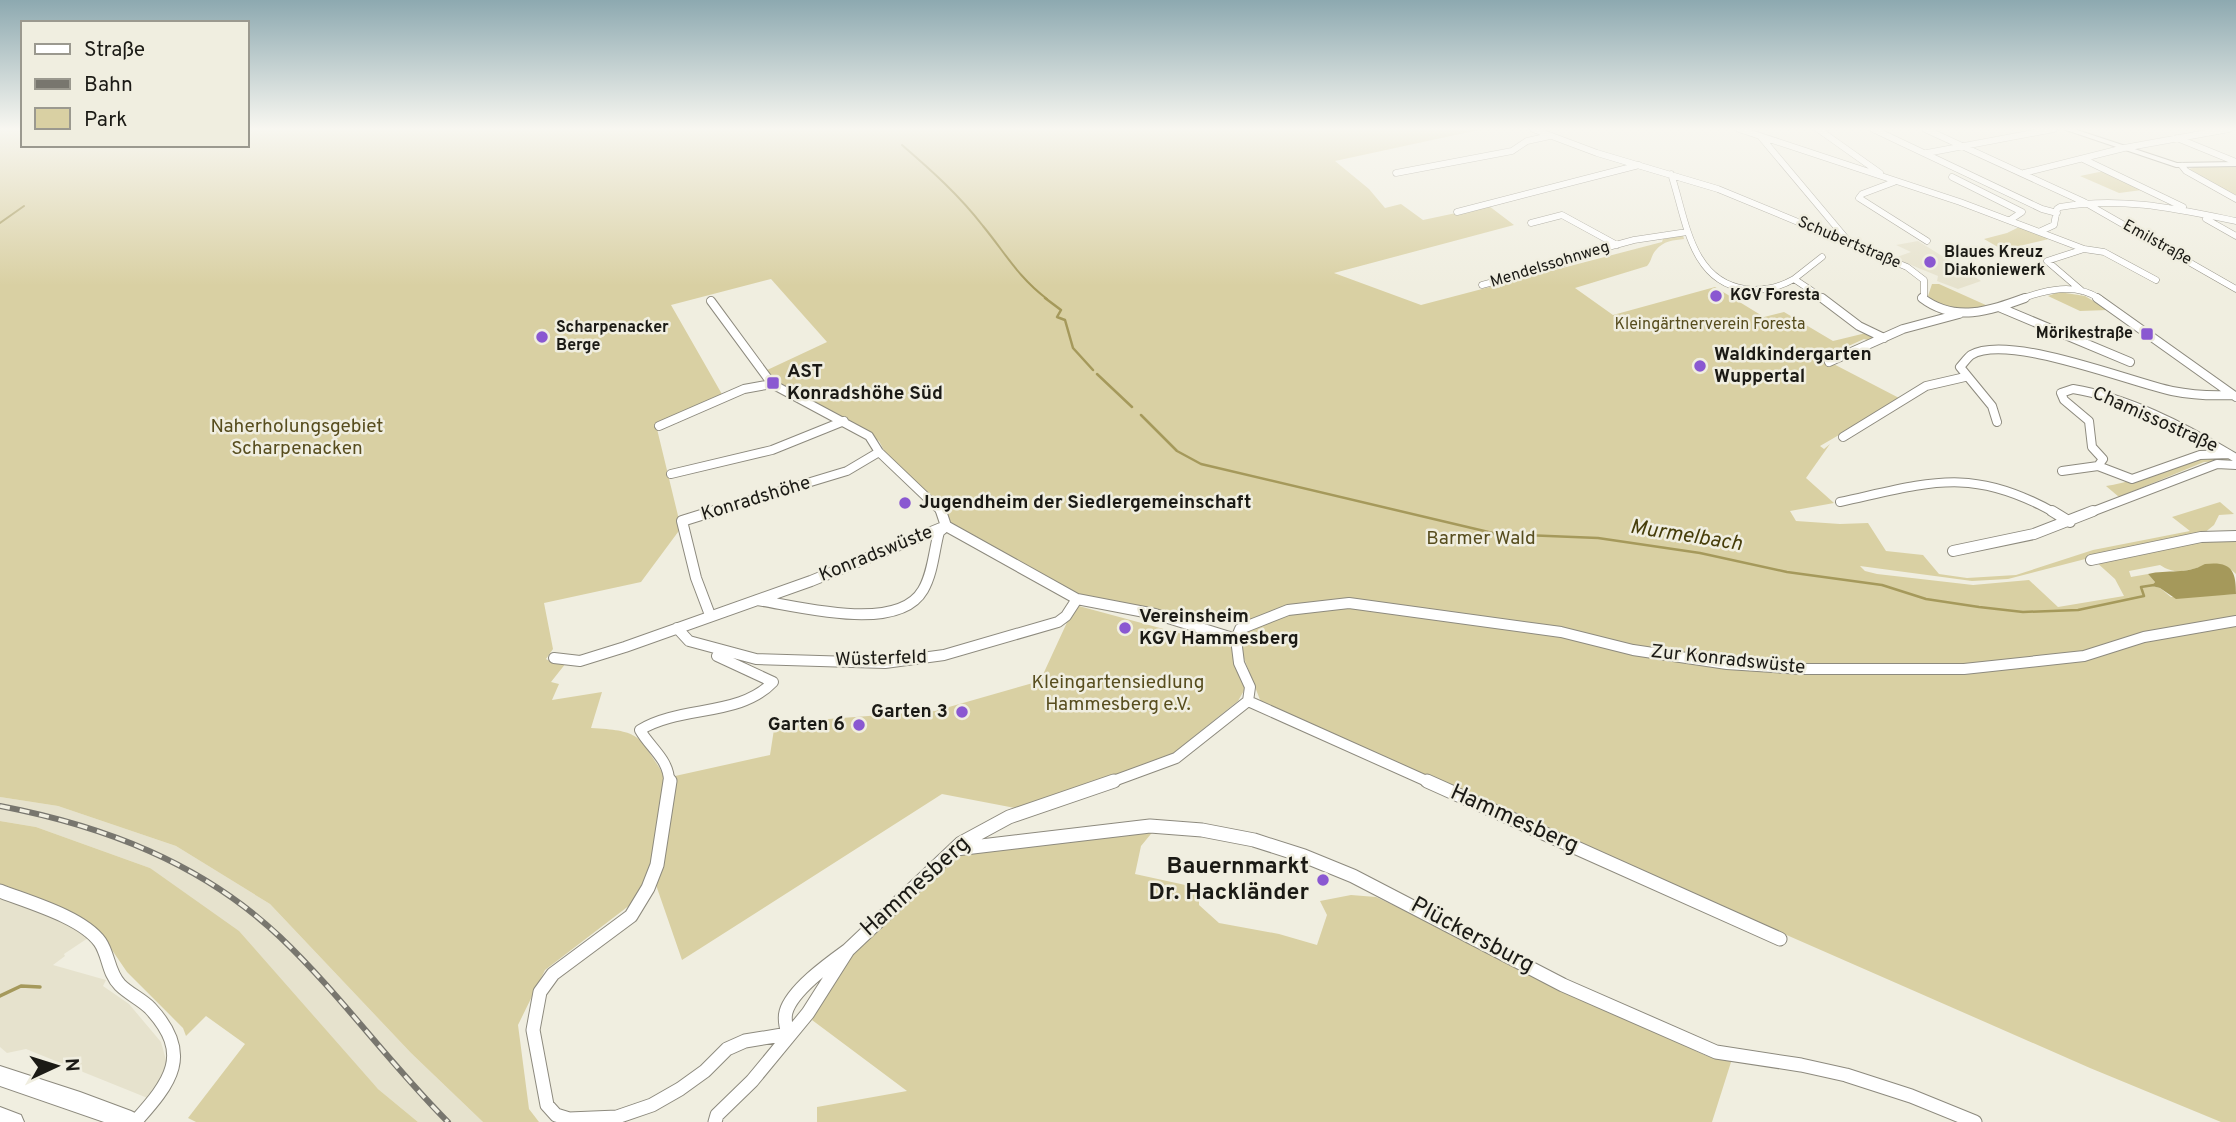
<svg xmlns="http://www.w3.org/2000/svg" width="2236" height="1122" viewBox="0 0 2236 1122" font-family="Overpass,sans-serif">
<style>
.built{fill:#e6e2cd}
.green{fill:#d9d0a3}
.water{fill:#a5995b}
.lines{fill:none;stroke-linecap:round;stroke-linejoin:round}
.stream-far2{stroke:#a5995b;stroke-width:2}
.stream-far1{stroke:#a5995b;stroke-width:2.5}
.stream{stroke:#a5995b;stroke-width:3.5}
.minor-far3-casing{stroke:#8d8a7e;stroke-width:7}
.minor-far2-casing{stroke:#8d8a7e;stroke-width:10}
.minor-far1-casing{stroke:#8d8a7e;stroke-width:12}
.minor-casing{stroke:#8d8a7e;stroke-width:15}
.major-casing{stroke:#8d8a7e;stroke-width:2}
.highway-casing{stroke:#8d8a7e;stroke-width:2}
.minor-far3{stroke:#fff;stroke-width:6}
.minor-far2{stroke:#fff;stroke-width:8}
.minor-far1{stroke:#fff;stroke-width:10}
.minor{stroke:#fff;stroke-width:13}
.major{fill:#fff;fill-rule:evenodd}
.highway{fill:#fff;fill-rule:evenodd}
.rail-casing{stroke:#78766e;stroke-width:6}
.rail{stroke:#f0eee0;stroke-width:3.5;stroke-dasharray:10;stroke-linecap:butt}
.poi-dot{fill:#8a58d1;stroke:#f0eee0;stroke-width:2.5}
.labels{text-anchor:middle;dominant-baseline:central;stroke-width:5;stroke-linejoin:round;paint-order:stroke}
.far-street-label{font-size:16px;fill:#1b1a15;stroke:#f0eee0}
.far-poi-label{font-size:16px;font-weight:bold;fill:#1b1a15;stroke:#f0eee0;text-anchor:start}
.far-park-label{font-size:16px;fill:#574d1e;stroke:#f0eee0}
.poi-label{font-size:19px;font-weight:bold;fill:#1b1a15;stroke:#f0eee0;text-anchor:start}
.street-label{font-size:19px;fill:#1b1a15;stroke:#f0eee0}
.park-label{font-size:19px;fill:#574d1e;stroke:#f0eee0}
.water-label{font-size:21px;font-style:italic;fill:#463d0a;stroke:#f0eee0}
.near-street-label{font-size:23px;fill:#1b1a15;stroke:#f0eee0}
.near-poi-label{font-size:23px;font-weight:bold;fill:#1b1a15;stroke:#f0eee0;text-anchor:end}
</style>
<rect width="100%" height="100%" fill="#f0eee0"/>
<path class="built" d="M1918 241 1955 264 1981 281 1958 289 1937 281 1938 276 1894 258 1911 252 1896 245Z
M0 797 58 806 176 846 270 904 411 1053 483 1122H418L378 1089 150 868 36 827 0 821Z
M0 894 71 925 91 936 64 954 65 956 53 965 106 980 103 986 129 1004 161 1042 166 1060 164 1076 150 1099 26 1049 7 1053 0 1047Z"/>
<path class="green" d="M0 129H23V145H247V129H1483L1335 161 1369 189 1385 208 1401 204 1423 220 1489 206 1514 225 1334 273 1421 305 1662 242 1663 239 1683 235 1684 239C1674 240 1663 241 1656 250 1651 255 1652 261 1647 266L1575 288 1613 315 1715 287 1764 317 1784 312 1833 341 1866 333 1874 337 1871 341 1864 339 1844 348 1850 351C1841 355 1831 354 1822 358L1901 399 1820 446 1824 449 1830 444 1806 478 1834 503 1790 511 1796 521 1840 524 1868 523 1886 551 1923 555 1939 574 1967 578 2016 575 2093 550 2190 531 2172 517 2220 502 2234 514 2219 515 2214 525 2203 534 2093 557 2008 579 1972 581 1860 566 1865 571 1877 574 1973 585 2029 580 2058 607 2124 596 2115 579 2095 561 2205 541H2236V574C2210 548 2189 585 2160 565L2129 571 2131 577 2148 574 2155 582 2152 586 2160 588 2171 597 2236 594V1122H2221L2090 1068 1262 705 1240 648 1239 640 1246 623 1224 615H1197L1193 620 1076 594 950 523 942 506 887 456 879 441 841 416 774 382 765 371 827 342 771 279 671 305 723 396 657 429 681 528 641 582 544 603 553 649 546 659 553 663H566L551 682 559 684 552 700 602 692 591 728C644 731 638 736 666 778L770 755 775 723 935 711 1040 681 1075 605 1234 648 1237 670 1246 687 1238 701 1166 759 1015 808 942 794 682 960 656 885 545 970 518 1025 529 1109 539 1122H483L411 1053 270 904 176 846 58 806 0 797Z
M2236 166V196L2189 169 2195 167Z
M2104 171 2142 190 2119 193 2080 176Z
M2021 226 2053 238 2003 250 1984 239 2007 233Z
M1932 284H1939L1988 306C1967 310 1944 313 1928 296Z
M2059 292 2085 296 2108 310 2080 311 2048 296Z
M2225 457 2229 461 2204 462 2119 497 2106 486C2147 480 2183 458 2225 457Z
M0 821 36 827 150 868 239 931 378 1089 418 1122H196L188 1118 245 1044 206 1016 186 1036 183 1028 127 972 99 931 0 885Z
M1155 829 1141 846 1135 874 1199 888V905L1219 923 1279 934 1317 945 1327 915 1320 901 1351 895 1376 897 1674 1037C1690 1049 1712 1062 1732 1059L1712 1122H817V1107L907 1091 812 1020 845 961 956 855Z"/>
<path class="water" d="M2205 564C2232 561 2236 571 2236 594L2176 599 2160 588 2152 586 2155 582 2148 574C2168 569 2186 575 2205 564Z"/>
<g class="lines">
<path class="stream-far2" d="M902 145C931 170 959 195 983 226 1006 254 1018 277 1047 299
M0 223 24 206"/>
<path class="stream-far1" d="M1045 298 1061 310 1057 317 1065 320 1073 348 1093 370
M1097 374 1132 407
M1141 415 1177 451 1201 464 1497 534 1598 538 1700 553 1787 572 1882 585 1926 599 1979 607 2023 612 2078 610 2144 596 2141 587 2154 585"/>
<path class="stream" d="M0 996 21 986 40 987"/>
<g class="minor-far3-casing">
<path id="minor-far3" d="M1533 129 1597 153 1718 189 1907 267 1924 280V299
M1739 129 1960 202 2084 249 2104 252 2156 280
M1818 129 1880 173
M1873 129 2042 209 2057 213
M1925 129 2084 202 2236 289
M1760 136 1849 242
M2177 138 2236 162
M1927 153 2054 129
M2083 159 2183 207
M2182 166 2186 171 2236 199
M1396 173 1512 151 1527 141 1550 136
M2024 173 2124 148 2229 129
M1671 174C1686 218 1690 282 1746 289 1763 291 1780 287 1794 279L1824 299
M1952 177 2022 212 2010 220
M1894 182 1862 194 1859 198 1927 241
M1457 212 1639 165
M2206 219 2236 236
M1531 223 1562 215 1617 245
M2041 231 2054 225 2057 209 2060 207C2121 196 2177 209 2236 221
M1794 279 1822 257
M1482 285 1564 263 1579 255 1634 240 1687 232
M2082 291 2047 261 2084 249
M2020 299C2046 290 2075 282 2100 299"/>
</g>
<g class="minor-far2-casing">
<path id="minor-far2" d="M1822 298 1859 326 1884 338
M1922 298C1955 323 1989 311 2025 298
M2097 298 2236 397
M711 301 772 384 869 436 879 452 943 513
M2001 308 2130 362
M1829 362 1903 329 1959 314
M2073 389C2128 398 2182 426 2229 454L2200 455 2132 479 2098 466 2103 459 2092 447 2089 421 2064 400 2061 393Z
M1997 422 1992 406 1960 367C1963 364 1967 358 1971 355 2008 333 2130 382 2172 391 2192 395 2212 396 2232 395
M659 426 744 389 772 384
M1843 437 1926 386 1965 377
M2229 454 2236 458
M2062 471 2098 466
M671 474 772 450 844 421
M1840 502C1928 483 1971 465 2055 513
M708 513 847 471 879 452
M2089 513 2217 464 2236 465"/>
</g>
<g class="minor-far1-casing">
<path id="minor-far1" d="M941 511 946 526
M2052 511 2070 522
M946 526 1077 599 1155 614 1236 639 1240 629 1288 610 1349 603 1561 632 1633 650 1727 664 1802 669H1964L2084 656 2144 637 2236 621
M1953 551 2034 534 2093 511
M2091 560 2201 537 2236 536
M757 600C798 606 898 634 923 590 933 573 934 550 939 532L946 526
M710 615 696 578 682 521 714 511
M677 628 689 641 756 659 885 663 944 655 1058 622 1066 616 1077 599
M554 658 580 661 625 647 811 581 946 526
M1248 701 1431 783
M669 783C670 760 650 748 640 730 681 705 740 717 773 682L717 656 721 651
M1108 783 1176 758 1248 701 1250 687 1239 663 1236 639"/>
</g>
<g class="minor-casing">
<path id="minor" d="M670 781 657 865 648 888 631 916 553 974 540 992 533 1030 547 1105 556 1115 569 1119 617 1117 652 1105 680 1089 705 1071 727 1049 745 1041 788 1034C786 1027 784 1019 786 1012 792 990 830 963 848 950
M1427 781 1780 939
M956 849 1150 826 1202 830 1254 840 1304 856 1353 876 1563 985 1716 1052 1801 1065 1846 1075 1911 1096 1975 1122
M0 891C28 902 82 917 100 942 109 955 108 973 120 985 129 994 141 999 150 1008 193 1054 171 1082 135 1122
M715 1122 717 1115 752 1081 808 1013 848 950 961 843 1009 817 1114 781"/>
</g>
<g class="major-casing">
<path id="major" d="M2063 129H2074L2177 163 2236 162V166L2176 167Z"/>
</g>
<g class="highway-casing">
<path id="highway" d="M0 1066 80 1092 131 1111 139 1115 142 1122H104L0 1086Z
M0 1107 21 1115 24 1122H0Z"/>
</g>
<use href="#minor-far3" class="minor-far3"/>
<use href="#minor-far2" class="minor-far2"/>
<use href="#minor-far1" class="minor-far1"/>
<use href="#minor" class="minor"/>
<use href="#major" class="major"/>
<use href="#highway" class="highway"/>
<g class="rail-casing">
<path id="rail" d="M0 806C104 826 202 863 280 937 340 994 389 1063 448 1122"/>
</g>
<use href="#rail" class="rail"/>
</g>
<linearGradient id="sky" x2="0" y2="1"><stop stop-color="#8da9b0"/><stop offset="0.45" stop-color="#f8f7f1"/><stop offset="1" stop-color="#f8f7f1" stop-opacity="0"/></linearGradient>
<rect width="2236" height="286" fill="url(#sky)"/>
<g class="poi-dot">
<circle cx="1930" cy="262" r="7"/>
<circle cx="1716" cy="296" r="7"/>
<rect x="2140" y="327" width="14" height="14" rx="3.5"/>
<circle cx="542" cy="337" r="7"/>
<circle cx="1700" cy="366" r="7"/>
<rect x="766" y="376" width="14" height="14" rx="3.5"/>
<circle cx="905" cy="503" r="7"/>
<circle cx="1125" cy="628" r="7"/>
<circle cx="962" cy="712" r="7"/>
<circle cx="859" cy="725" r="7"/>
<circle cx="1323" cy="880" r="7"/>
</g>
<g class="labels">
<g class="far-street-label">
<text transform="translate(1849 243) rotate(23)">Schubertstraße</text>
<text transform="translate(2157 243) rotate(29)">Emilstraße</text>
<text transform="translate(1550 265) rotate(-17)">Mendelssohnweg</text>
</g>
<g class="far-poi-label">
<text x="1944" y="253">Blaues Kreuz<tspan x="1944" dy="18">Diakoniewerk</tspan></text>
<text x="1730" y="296">KGV Foresta</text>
<text x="556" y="328">Scharpenacker<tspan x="556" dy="18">Berge</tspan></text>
<text x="2133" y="334" text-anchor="end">Mörikestraße</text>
</g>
<g class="far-park-label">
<text x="1710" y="325">Kleingärtnerverein Foresta</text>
</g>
<g class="poi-label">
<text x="1714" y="355">Waldkindergarten<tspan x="1714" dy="22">Wuppertal</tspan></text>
<text x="787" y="372">AST<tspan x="787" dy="22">Konradshöhe Süd</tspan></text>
<text x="919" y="503">Jugendheim der Siedlergemeinschaft</text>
<text x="1139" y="617">Vereinsheim<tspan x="1139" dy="22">KGV Hammesberg</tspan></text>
<text x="948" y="712" text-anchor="end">Garten 3</text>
<text x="845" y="725" text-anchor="end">Garten 6</text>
</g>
<g class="street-label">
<text transform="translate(2155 420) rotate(24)">Chamissostraße</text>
<text transform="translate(756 499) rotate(-17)">Konradshöhe</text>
<text transform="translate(876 554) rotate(-22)">Konradswüste</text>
<text transform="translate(881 659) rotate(-2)">Wüsterfeld</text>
<text transform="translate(1728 660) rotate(6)">Zur Konradswüste</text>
</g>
<g class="park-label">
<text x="297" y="427">Naherholungsgebiet<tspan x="297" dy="22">Scharpenacken</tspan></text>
<text x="1481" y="539">Barmer Wald</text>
<text x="1118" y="683">Kleingartensiedlung<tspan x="1118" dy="22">Hammesberg e.V.</tspan></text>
</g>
<g class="water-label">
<text transform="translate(1686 536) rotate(9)">Murmelbach</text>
</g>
<g class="near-street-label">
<text transform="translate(1514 820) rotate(24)">Hammesberg</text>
<text transform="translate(916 887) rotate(-42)">Hammesberg</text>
<text transform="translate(1472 936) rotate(28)">Plückersburg</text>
</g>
<g class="near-poi-label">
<text x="1309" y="867">Bauernmarkt<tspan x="1309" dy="26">Dr. Hackländer</tspan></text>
</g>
</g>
<rect x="21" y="21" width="228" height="126" fill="#f0eee0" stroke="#9b998f" stroke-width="2"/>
<rect x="35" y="44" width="35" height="10" fill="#ffffff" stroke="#9b998f" stroke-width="2"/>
<text x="84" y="56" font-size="21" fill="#1b1a15">Straße</text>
<rect x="35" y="79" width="35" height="10" fill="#78766e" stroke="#9b998f" stroke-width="2"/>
<text x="84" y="91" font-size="21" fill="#1b1a15">Bahn</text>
<rect x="35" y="108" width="35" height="21" fill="#d9d0a3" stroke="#9b998f" stroke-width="2"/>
<text x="84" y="126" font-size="21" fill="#1b1a15">Park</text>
<g transform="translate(56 1066) rotate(86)" stroke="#f0eee0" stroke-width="5" paint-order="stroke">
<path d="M0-5L12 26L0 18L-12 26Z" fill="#1b1a15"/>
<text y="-10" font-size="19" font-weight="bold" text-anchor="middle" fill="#1b1a15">N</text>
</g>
</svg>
